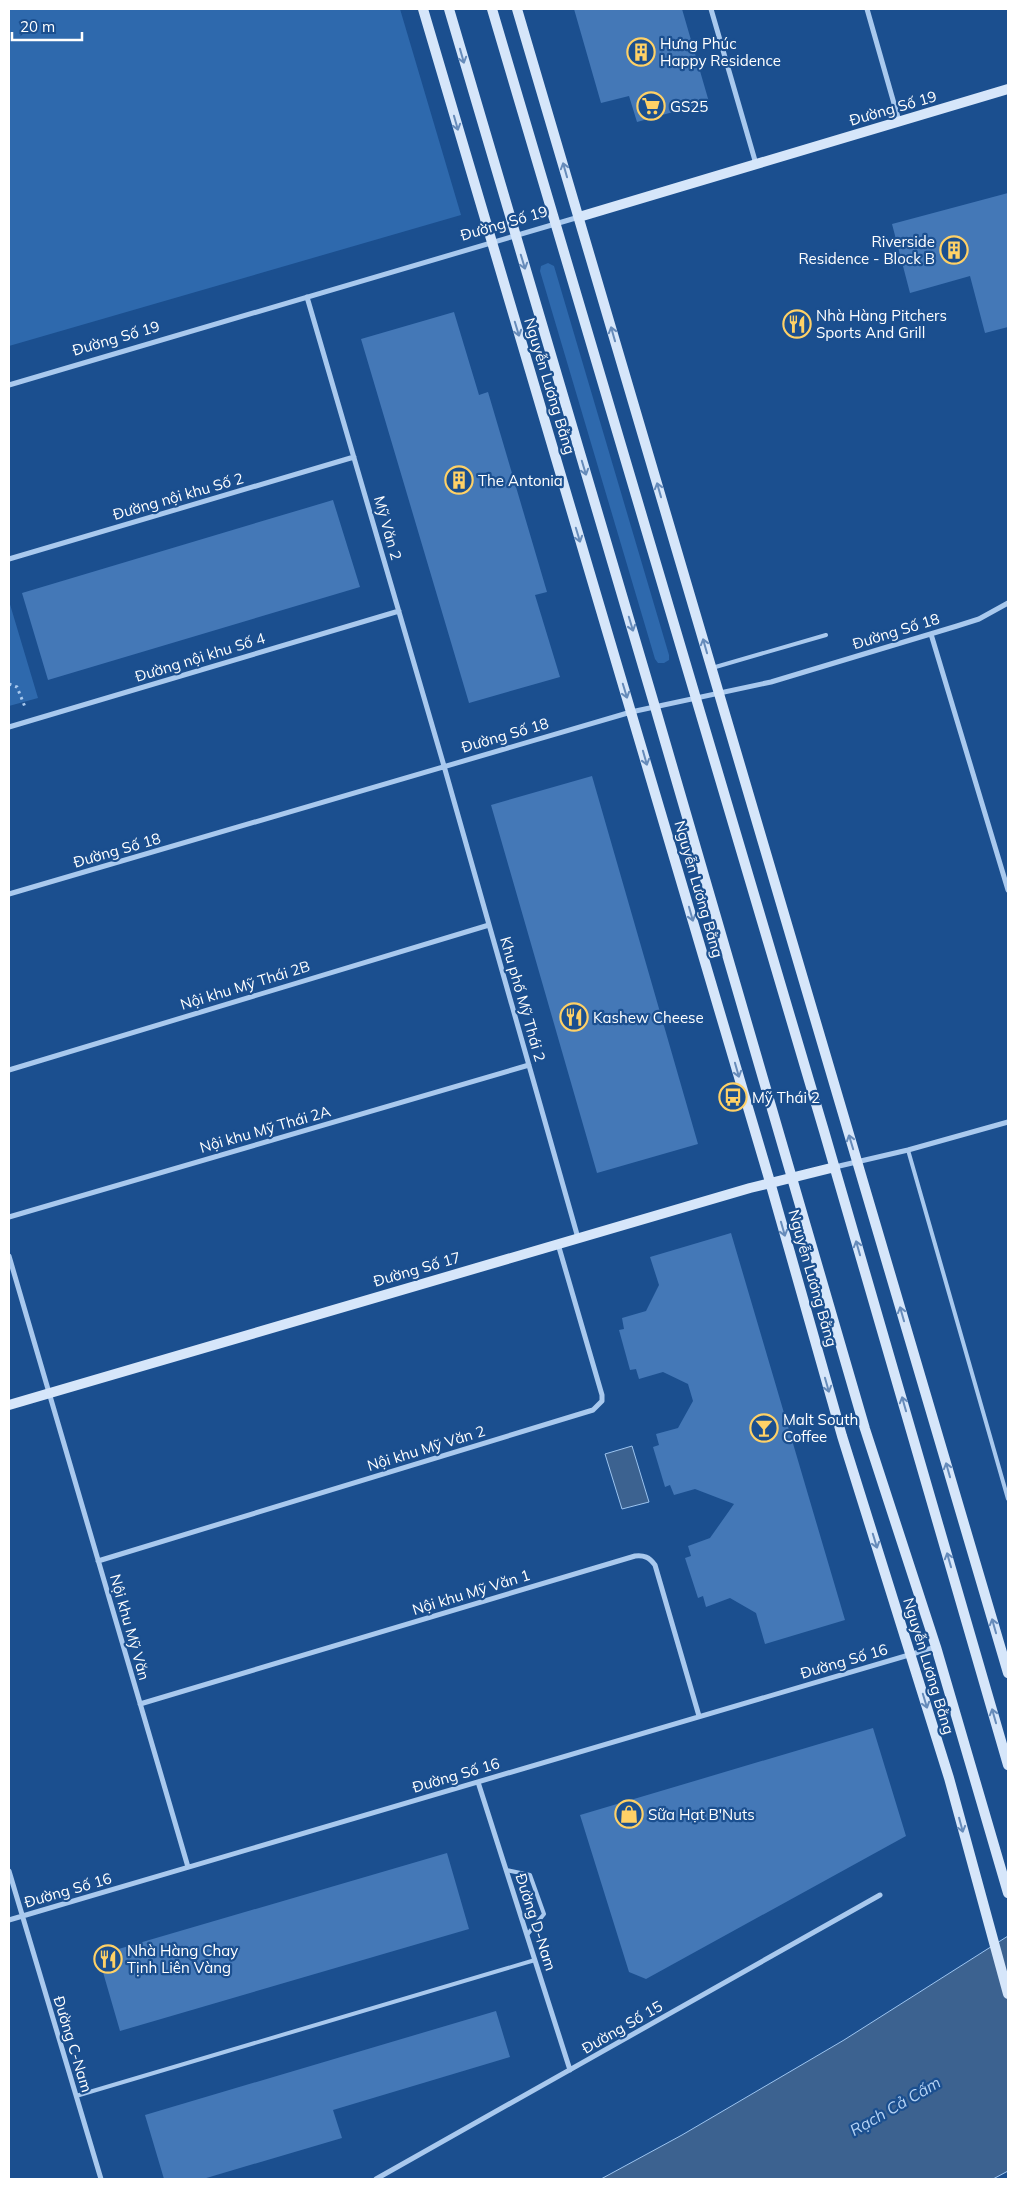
<svg xmlns="http://www.w3.org/2000/svg" width="1017" height="2188" viewBox="0 0 1017 2188" font-family="Mulish,sans-serif">
<style>
.green{fill:#2e69ad}
.water{fill:#3c6290;stroke:#9cc4f0}
.building{fill:#4478b7}
.lines{fill:none;stroke-linecap:round;stroke-linejoin:round}
.path{stroke:#a9c9ee;stroke-width:3;stroke-dasharray:2.5 4;stroke-linecap:butt}
.lane{stroke:#a9c9ee;stroke-width:4}
.street{stroke:#a9c9ee;stroke-width:5}
.secondary{stroke:#d6e6fa;stroke-width:10}
.oneway{stroke:#668bba}
.labels{text-anchor:middle;dominant-baseline:central;stroke-width:4.5;stroke-linejoin:round;paint-order:stroke}
.poi-label{font-size:15px;fill:#fff;stroke:#1b4f8f;text-anchor:start}
.street-label{font-size:15px;fill:#fff;stroke:#1b4f8f}
.water-label{font-size:16px;font-style:italic;fill:#b5d3f5;stroke:#1b4f8f}
</style>
<rect width="100%" height="100%" fill="#1b4f8f"/>
<path class="green" d="M9 9H400L461 215 9 346Z
M548 263 554 266 669 655V660L664 663H658L655 659 540 271 541 266Z
M9 601 38 698 9 706Z"/>
<path class="water" d="M632 1446 649 1502 622 1509 605 1454Z
M1008 1936V2171L993 2179H601L682 2135 844 2040Z"/>
<path class="building" d="M574 9H682L709 102 637 122 629 96 601 103Z
M1008 193V327L985 333 970 276 910 293 892 224Z
M454 312 479 395 488 392 547 592 535 595 560 677 469 703 361 339Z
M333 500 360 587 48 680 22 593Z
M592 776 698 1144 597 1173 491 805Z
M731 1233 845 1620 765 1644 756 1613 730 1598 706 1607 703 1596 698 1598 685 1558 691 1556 688 1546 710 1538 734 1504 695 1489 674 1495 670 1485 665 1487 653 1447 659 1445 656 1434 678 1428 693 1401 688 1384 663 1372 639 1379 636 1369 630 1370 619 1330 624 1329 622 1318 646 1311 659 1285 650 1257Z
M873 1728 906 1836 646 1979 629 1972 580 1815Z
M447 1853 469 1929 120 2031 98 1955Z
M496 2011 510 2057 333 2110 342 2138 203 2179H164L145 2115Z"/>
<g class="lines">
<path class="path" d="M9 684 17 687 25 707"/>
<path class="lane" d="M712 668 826 635
M908 1150 1008 1499
M506 1870 530 1875 544 1914 527 1935
M76 2096 535 1960"/>
<path class="street" d="M711 9 756 164
M867 9 899 121
M307 297 444 766 578 1238
M9 385 579 217
M9 559 354 457
M931 634 1008 890
M9 727 399 611
M9 894 631 712 771 682 957 626 979 619 1008 603
M9 1070 489 925
M835 1167 908 1150 1008 1122
M9 1217 529 1065
M9 1256 188 1867
M98 1561 593 1410 602 1401V1395L558 1244
M140 1704 635 1556C644 1555 649 1557 655 1565L699 1716
M478 1782 570 2070
M9 1871 101 2179
M9 1920 936 1647
M376 2179 880 1895"/>
<path class="secondary" d="M423 9 770 1182 842 1436 949 1778 1008 1994
M449 9 655 707 865 1429 936 1647 1008 1893
M492 9 824 1131 1008 1765
M517 9 1008 1673
M579 217 1008 89
M9 1405 750 1188 835 1167"/>
</g>
<defs><path id="oneway-shaft" d="M-6 0H5M1.5-3L5.5 0L1.5 3" fill="none" stroke-width="1.6" stroke-linecap="round" stroke-linejoin="round" transform="scale(1.25)"/></defs>
<g class="oneway">
<use href="#oneway-shaft" transform="translate(462 56) rotate(74)"/>
<use href="#oneway-shaft" transform="translate(456 123) rotate(74)"/>
<use href="#oneway-shaft" transform="translate(565 170) rotate(-106)"/>
<use href="#oneway-shaft" transform="translate(523 262) rotate(73)"/>
<use href="#oneway-shaft" transform="translate(517 329) rotate(73)"/>
<use href="#oneway-shaft" transform="translate(613 334) rotate(-106)"/>
<use href="#oneway-shaft" transform="translate(584 468) rotate(73)"/>
<use href="#oneway-shaft" transform="translate(659 490) rotate(-106)"/>
<use href="#oneway-shaft" transform="translate(578 535) rotate(73)"/>
<use href="#oneway-shaft" transform="translate(631 624) rotate(73)"/>
<use href="#oneway-shaft" transform="translate(705 646) rotate(-106)"/>
<use href="#oneway-shaft" transform="translate(625 691) rotate(73)"/>
<use href="#oneway-shaft" transform="translate(645 758) rotate(74)"/>
<use href="#oneway-shaft" transform="translate(691 914) rotate(74)"/>
<use href="#oneway-shaft" transform="translate(737 1070) rotate(74)"/>
<use href="#oneway-shaft" transform="translate(851 1142) rotate(-107)"/>
<use href="#oneway-shaft" transform="translate(783 1229) rotate(74)"/>
<use href="#oneway-shaft" transform="translate(858 1248) rotate(-106)"/>
<use href="#oneway-shaft" transform="translate(902 1314) rotate(-106)"/>
<use href="#oneway-shaft" transform="translate(827 1385) rotate(74)"/>
<use href="#oneway-shaft" transform="translate(904 1404) rotate(-106)"/>
<use href="#oneway-shaft" transform="translate(948 1470) rotate(-106)"/>
<use href="#oneway-shaft" transform="translate(875 1541) rotate(73)"/>
<use href="#oneway-shaft" transform="translate(949 1560) rotate(-106)"/>
<use href="#oneway-shaft" transform="translate(994 1626) rotate(-106)"/>
<use href="#oneway-shaft" transform="translate(925 1701) rotate(73)"/>
<use href="#oneway-shaft" transform="translate(994 1716) rotate(-106)"/>
<use href="#oneway-shaft" transform="translate(961 1825) rotate(75)"/>
</g>
<defs>
<g id="building-ring" transform="scale(1.4375)"><circle r="9.5" fill="#1b4f8f" stroke="#ffd166" stroke-width="1.5"/><path d="M-4-6H4V6H1V3H-1V6H-4ZM-2.5-4.3h1.7v1.8h-1.7ZM.8-4.3h1.7v1.8H.8ZM-2.5-1h1.7V.8h-1.7ZM.8-1h1.7V.8H.8Z" fill="#ffd166"/></g>
<g id="supermarket-ring" transform="scale(1.4375)"><circle r="9.5" fill="#1b4f8f" stroke="#ffd166" stroke-width="1.5"/><path d="M-6-5.5h2.5l.6 2H6L4.5 2H-2.5L-4.4-4H-6ZM-1.5 3.2a1.3 1.3 0 1 0 .1 0ZM3 3.2a1.3 1.3 0 1 0 .1 0Z" fill="#ffd166"/></g>
<g id="restaurant-ring" transform="scale(1.4375)"><circle r="9.5" fill="#1b4f8f" stroke="#ffd166" stroke-width="1.5"/><path d="M-5-6h1v4h1v-4h1v4h1v-4h1v5L-1.5 .5V6h-2V.5L-5-1ZM5-6V6H3V1.5H1.5Q1.5-4 5-6Z" fill="#ffd166"/></g>
<g id="bus-ring" transform="scale(1.4375)"><circle r="9.5" fill="#1b4f8f" stroke="#ffd166" stroke-width="1.5"/><path d="M-5-6H5V4H4V6H2V4H-2V6H-4V4H-5ZM-3.5-4V0h7V-4ZM-3.5 1.2v1.5H-2V1.2ZM2 1.2v1.5H3.5V1.2Z" fill="#ffd166"/></g>
<g id="bar-ring" transform="scale(1.4375)"><circle r="9.5" fill="#1b4f8f" stroke="#ffd166" stroke-width="1.5"/><path d="M-6-5H6L.8 .8V4.5H3.5V6h-7V4.5H-.8V.8Z" fill="#ffd166"/></g>
<g id="shop-ring" transform="scale(1.4375)"><circle r="9.5" fill="#1b4f8f" stroke="#ffd166" stroke-width="1.5"/><path d="M-5-2.5h2.3a2.7 3.5 0 0 1 5.4 0H5L5.5 6h-11ZM-1.5-2.5h3a1.5 2.3 0 0 0-3 0Z" fill="#ffd166"/></g>
</defs>
<g fill-rule="evenodd">
<use href="#building-ring" x="641" y="52"/>
<use href="#supermarket-ring" x="651" y="106"/>
<use href="#building-ring" x="954" y="250"/>
<use href="#restaurant-ring" x="797" y="324"/>
<use href="#building-ring" x="459" y="480"/>
<use href="#restaurant-ring" x="574" y="1017"/>
<use href="#bus-ring" x="733" y="1097"/>
<use href="#bar-ring" x="764" y="1428"/>
<use href="#shop-ring" x="629" y="1814"/>
<use href="#restaurant-ring" x="108" y="1959"/>
</g>
<g class="labels">
<g class="poi-label">
<text x="660" y="43">Hưng Phúc<tspan x="660" dy="17">Happy Residence</tspan></text>
<text x="670" y="106">GS25</text>
<text x="935" y="241" text-anchor="end">Riverside<tspan x="935" dy="17">Residence - Block B</tspan></text>
<text x="816" y="315">Nhà Hàng Pitchers<tspan x="816" dy="17">Sports And Grill</tspan></text>
<text x="478" y="480">The Antonia</text>
<text x="593" y="1017">Kashew Cheese</text>
<text x="752" y="1097">Mỹ Thái 2</text>
<text x="783" y="1419">Malt South<tspan x="783" dy="17">Coffee</tspan></text>
<text x="648" y="1814">Sữa Hạt B'Nuts</text>
<text x="127" y="1950">Nhà Hàng Chay<tspan x="127" dy="17">Tịnh Liên Vàng</tspan></text>
</g>
<g class="street-label">
<text transform="translate(893 108) rotate(-16)">Đường Số 19</text>
<text transform="translate(504 223) rotate(-16)">Đường Số 19</text>
<text transform="translate(116 338) rotate(-16)">Đường Số 19</text>
<text transform="translate(550 386) rotate(73)">Nguyễn Lương Bằng</text>
<text transform="translate(178 496) rotate(-16)">Đường nội khu Số 2</text>
<text transform="translate(388 528) rotate(74)">Mỹ Văn 2</text>
<text transform="translate(896 631) rotate(-17)">Đường Số 18</text>
<text transform="translate(200 657) rotate(-17)">Đường nội khu Số 4</text>
<text transform="translate(505 735) rotate(-16)">Đường Số 18</text>
<text transform="translate(117 850) rotate(-16)">Đường Số 18</text>
<text transform="translate(699 889) rotate(74)">Nguyễn Lương Bằng</text>
<text transform="translate(245 985) rotate(-17)">Nội khu Mỹ Thái 2B</text>
<text transform="translate(523 999) rotate(74)">Khu phố Mỹ Thái 2</text>
<text transform="translate(265 1129) rotate(-16)">Nội khu Mỹ Thái 2A</text>
<text transform="translate(417 1269) rotate(-16)">Đường Số 17</text>
<text transform="translate(813 1278) rotate(74)">Nguyễn Lương Bằng</text>
<text transform="translate(426 1448) rotate(-17)">Nội khu Mỹ Văn 2</text>
<text transform="translate(471 1592) rotate(-17)">Nội khu Mỹ Văn 1</text>
<text transform="translate(130 1627) rotate(74)">Nội khu Mỹ Văn</text>
<text transform="translate(844 1661) rotate(-16)">Đường Số 16</text>
<text transform="translate(929 1666) rotate(73)">Nguyễn Lương Bằng</text>
<text transform="translate(456 1775) rotate(-16)">Đường Số 16</text>
<text transform="translate(68 1890) rotate(-16)">Đường Số 16</text>
<text transform="translate(536 1922) rotate(72)">Đường D-Nam</text>
<text transform="translate(622 2027) rotate(-30)">Đường Số 15</text>
<text transform="translate(73 2044) rotate(73)">Đường C-Nam</text>
</g>
<g class="water-label">
<text transform="translate(895 2106) rotate(-30)">Rạch Cả Cấm</text>
</g>
</g>
<rect width="1017" height="2188" fill="none" stroke="#ffffff" stroke-width="20"/>
<path d="M12 32v8h70v-8" fill="none" stroke="#ffffff" stroke-width="2.5"/>
<text x="20" y="32" font-size="15" fill="#ffffff" stroke="#1b4f8f" stroke-width="4" paint-order="stroke">20 m</text>
</svg>
